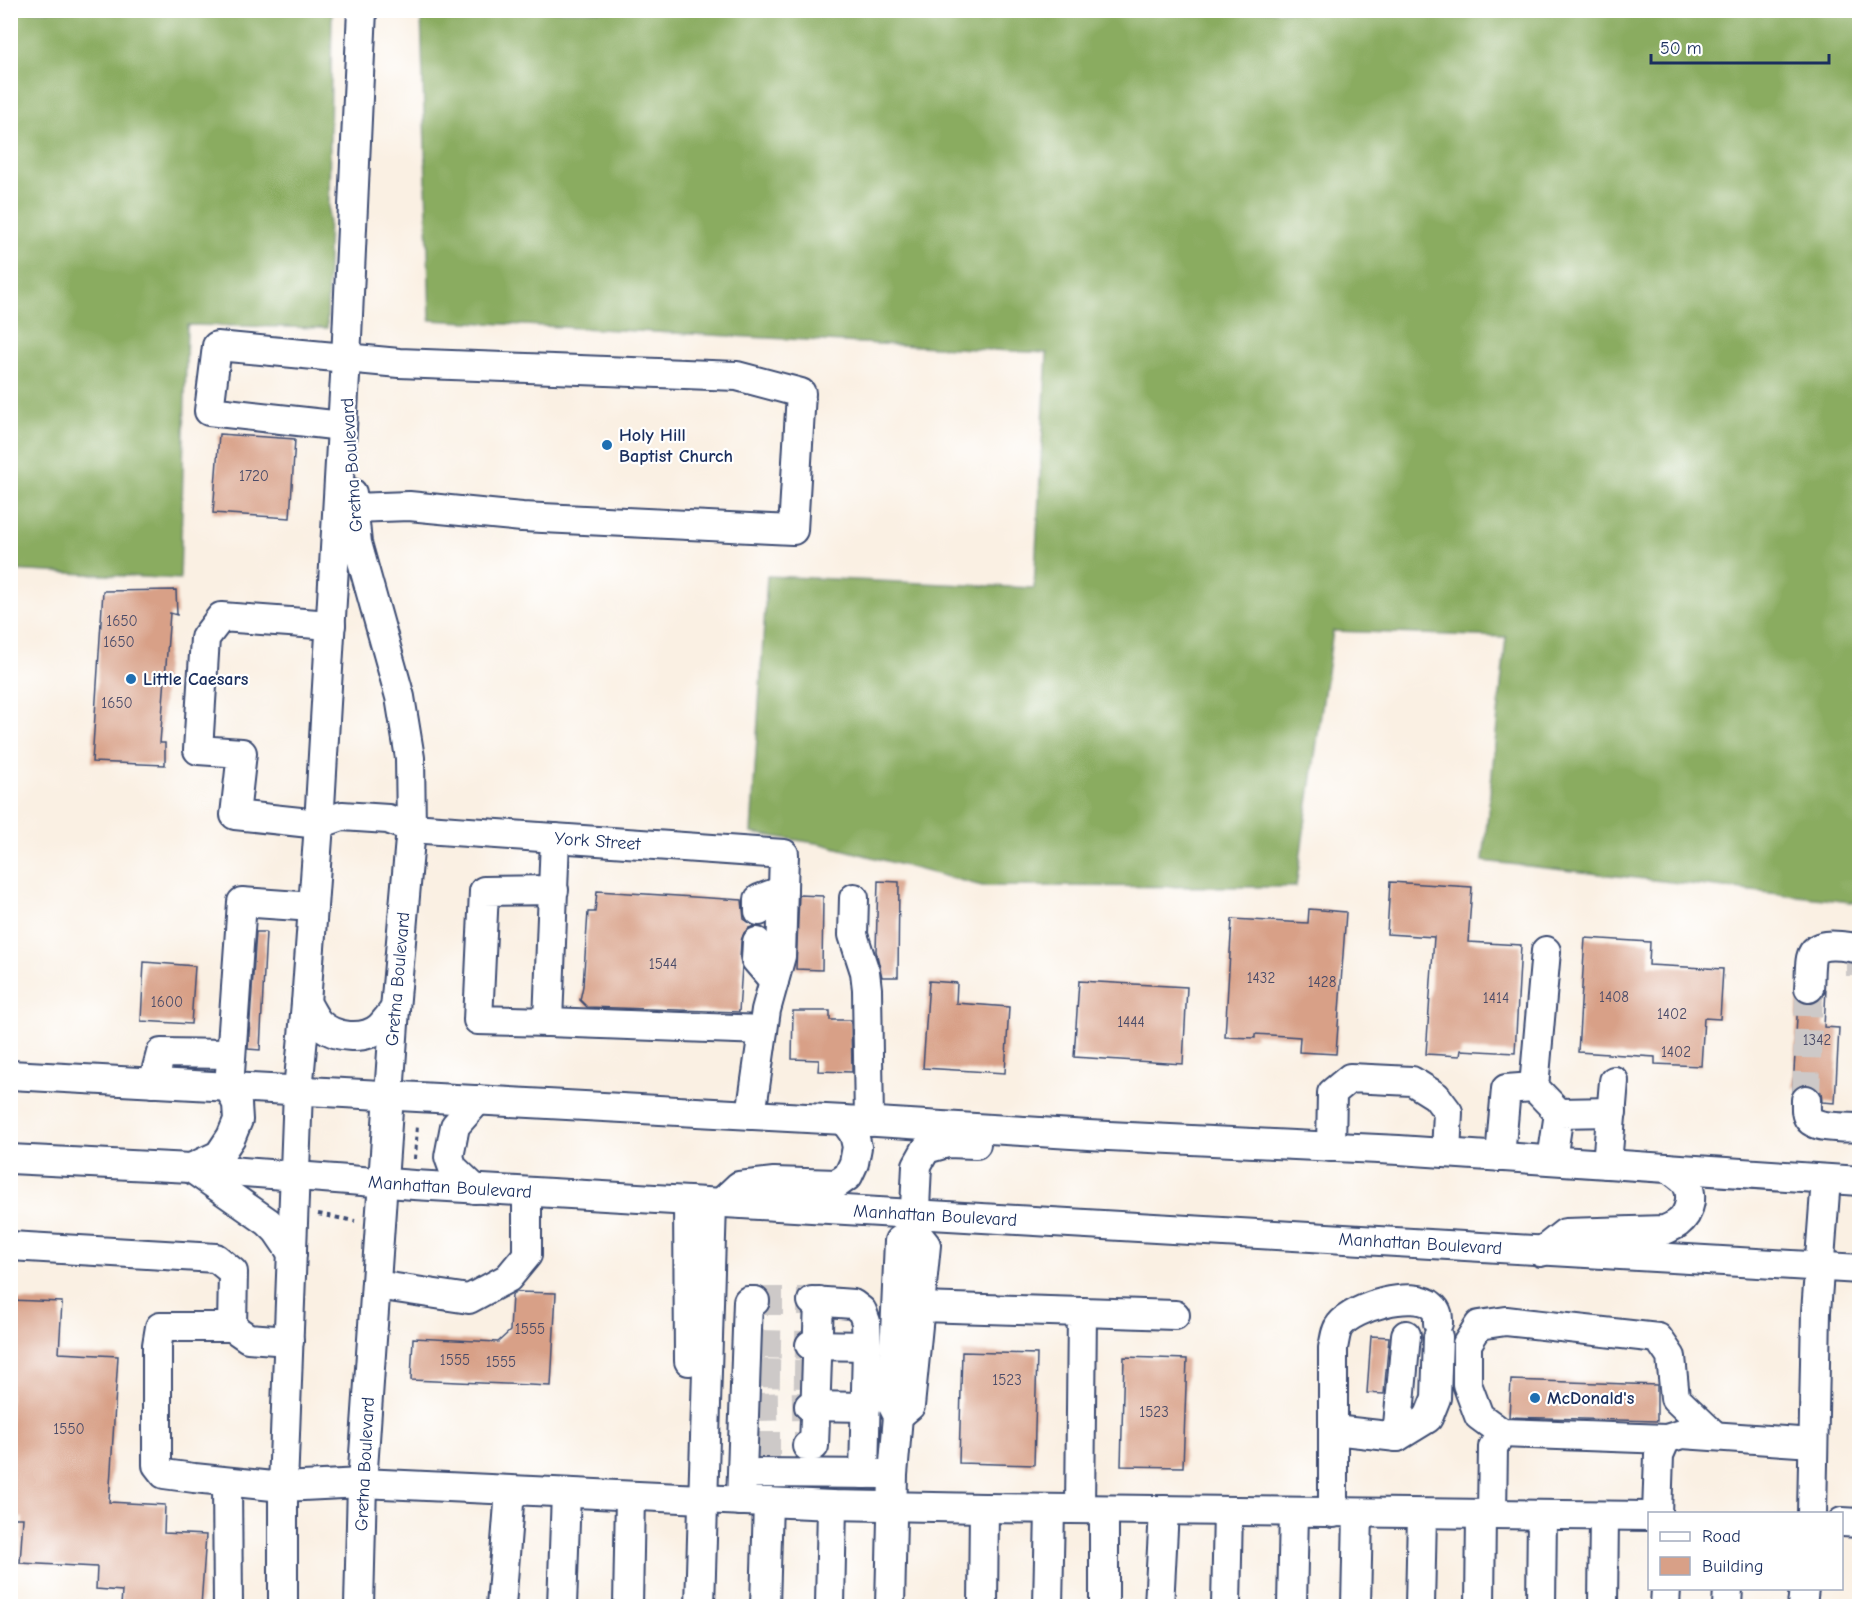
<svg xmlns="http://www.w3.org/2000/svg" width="1870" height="1617" viewBox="0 0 1870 1617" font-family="'Comic Neue',sans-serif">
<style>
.forest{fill:#8aac60;stroke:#526e5f;stroke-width:1.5}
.building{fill:#d8a087}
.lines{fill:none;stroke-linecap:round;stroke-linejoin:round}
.minor-tunnel{stroke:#cdc9c8;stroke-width:28;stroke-dasharray:28 14;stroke-linecap:butt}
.minor-casing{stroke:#3c4c72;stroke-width:32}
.path{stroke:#3c4c72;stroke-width:4;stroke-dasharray:4.5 4.5;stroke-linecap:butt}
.minor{stroke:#fff;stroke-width:28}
.poi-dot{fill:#1f6fb2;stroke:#fff;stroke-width:2}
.labels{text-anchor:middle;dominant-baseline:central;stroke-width:4.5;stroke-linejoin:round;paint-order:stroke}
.number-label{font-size:15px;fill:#4a4b68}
.poi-label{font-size:18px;font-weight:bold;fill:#1b2f5e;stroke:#fff;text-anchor:start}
.street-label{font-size:18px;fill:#1b2f5e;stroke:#fff}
</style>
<rect width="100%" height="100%" fill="#fff"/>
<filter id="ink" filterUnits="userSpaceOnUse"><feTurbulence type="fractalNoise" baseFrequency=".0167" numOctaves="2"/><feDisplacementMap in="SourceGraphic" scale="12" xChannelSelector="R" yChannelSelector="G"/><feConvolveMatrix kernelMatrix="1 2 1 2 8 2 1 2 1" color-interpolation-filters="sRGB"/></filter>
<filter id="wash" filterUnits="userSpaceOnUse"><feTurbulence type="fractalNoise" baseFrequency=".008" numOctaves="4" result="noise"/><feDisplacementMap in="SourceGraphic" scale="24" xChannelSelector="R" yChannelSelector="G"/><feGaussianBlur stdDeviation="1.35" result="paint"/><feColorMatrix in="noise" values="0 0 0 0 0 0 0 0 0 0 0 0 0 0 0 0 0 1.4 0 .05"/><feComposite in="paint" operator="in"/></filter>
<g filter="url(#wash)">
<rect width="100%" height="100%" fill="#faf0e3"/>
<path class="forest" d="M10 11H332L327 328 187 325 180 579 11 570Z
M421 11H1859V903L1483 861 1506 637 1333 631 1296 887 982 886 822 844 751 833 767 576 1034 588 1047 353 430 320Z"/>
<g id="blocks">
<path class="building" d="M219 434 295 439 290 518 213 513Z
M176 590 177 615 170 613 160 743H165V765L92 762 103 591Z
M878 881 899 882 898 977H882L876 951Z
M1390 882 1472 887 1468 942 1521 945 1515 1053 1461 1050 1460 1056 1426 1054 1434 937 1387 934Z
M597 891 742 900 744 919 754 926 749 928 744 933 741 941 740 959 742 966 739 1012 587 1007 580 1000 583 986 588 912H595Z
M799 895 823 896 822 970 796 969Z
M1309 909 1346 912 1336 1054 1299 1052 1300 1037 1255 1034V1038L1225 1037 1232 919 1308 923Z
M256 932H266L260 1050 248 1049Z
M1585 938 1650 942 1649 965 1723 969 1720 1019 1704 1018 1701 1066 1655 1064V1057L1578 1052Z
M144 962 195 966 191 1024 141 1021Z
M929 981 957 983 956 1003 1009 1007 1005 1073 923 1068Z
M1079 981 1187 987 1183 1064 1074 1057Z
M1826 989 1824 1027 1839 1028 1835 1103 1822 1102 1821 1092 1814 1086 1806 1084 1798 1085 1793 1090 1798 999 1807 1004 1816 1003 1822 998Z
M793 1011H830V1020H851L852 1072 818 1071 819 1060 792 1059Z
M517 1292 556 1293 551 1386 411 1380 413 1338 498 1342 510 1331 512 1295Z
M10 1300 62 1302 59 1353 118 1356 109 1502 165 1505 164 1533 206 1535 201 1606H121L122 1591 96 1589 97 1567 20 1563 23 1518H10Z
M1371 1336 1389 1337 1384 1394 1367 1393Z
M962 1352 1037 1354 1034 1465 959 1463Z
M1124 1357 1187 1359 1183 1467 1121 1466Z
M1511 1380 1657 1385V1421L1509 1417Z"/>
</g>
</g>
<g filter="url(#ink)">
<use href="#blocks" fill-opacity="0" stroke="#3c4c72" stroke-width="1.5"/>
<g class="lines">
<path class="minor-tunnel" d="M1846 962H1853
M1806 1100 1809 988
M755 1301H812
M753 1344 810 1345
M752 1373 810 1374
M750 1407 809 1406
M752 1446H807"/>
<g class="minor-casing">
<g id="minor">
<path d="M342 426 209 411 217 346 399 363 737 376 801 393 793 530 522 517 409 506 353 508"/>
<path d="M352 493 357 543 400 697 410 758 411 828 395 1009 362 1483 359 1606"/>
<path id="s1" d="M331 625 221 617 205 638 198 750 242 753 235 815 319 824 342 816 388 819 411 828 784 854 781 956 766 1010 751 1115"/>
<path d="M554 890 484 891 478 1020 548 1022 555 838"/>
<path d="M854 898 853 935 865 972 867 989 869 1122"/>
<path d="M759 911V899L783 890"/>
<path d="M757 942 756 960 774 981"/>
<path d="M1546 951 1534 1087 1559 1113"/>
<path d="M1809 988C1810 978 1809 968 1811 958 1815 939 1845 947 1859 948"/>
<path d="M306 1003C311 1010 314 1018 319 1023 334 1038 364 1041 380 1027 385 1022 390 1015 395 1009"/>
<path d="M548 1022 763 1030"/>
<path d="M10 1075 844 1120 1088 1135 1399 1150 1860 1181"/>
<path d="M153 1083 161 1053 230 1054"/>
<path d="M1806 1100C1806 1107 1805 1114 1809 1119 1816 1129 1847 1127 1860 1128"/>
<path d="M1331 1147 1332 1093 1350 1078 1412 1081 1436 1096 1448 1112 1446 1153"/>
<path d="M1500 1157 1506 1089 1534 1087"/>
<path id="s2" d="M10 1159 191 1168 414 1185 1860 1269"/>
<path d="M1552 1160 1559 1113 1612 1112"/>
<path d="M1607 1164 1614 1081"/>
<path d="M475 1189 453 1168 449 1157 455 1126 478 1100"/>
<path d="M688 1201 689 1361"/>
<path d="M721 1203 739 1186 774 1182 837 1184 848 1176 854 1163 857 1147 854 1134 844 1120"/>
<path d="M10 1246 216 1258 233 1272 232 1327 248 1338 289 1341"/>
<path d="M1541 1252 1565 1233 1665 1230C1669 1228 1674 1226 1678 1223 1690 1214 1695 1193 1684 1180 1680 1176 1674 1172 1669 1168"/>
<path d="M292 1253 277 1231 268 1222 191 1168 219 1155 231 1137 238 1120 237 1104 229 1087 242 902 313 907"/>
<path d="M376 1285 469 1299 508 1278 527 1255V1192"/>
<path d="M812 1301 853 1304 862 1311 866 1322 867 1346 864 1474"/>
<path d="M920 1307 1082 1312 1080 1509"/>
<path d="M1082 1312 1175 1315"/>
<path d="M232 1327H160L157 1345V1465L164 1474 194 1478 283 1487 362 1483 832 1505 984 1508 1650 1516"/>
<path d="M810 1345 867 1346"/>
<path d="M809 1406 866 1407"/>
<path d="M898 1416 910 1406 926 1245 914 1230 917 1165 926 1149 947 1143 976 1144"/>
<path d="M1334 1430 1397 1437 1428 1418 1436 1398 1438 1337"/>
<path d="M1397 1437 1406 1335"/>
<path d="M1666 1439 1502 1433 1479 1416 1467 1384V1344L1479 1325 1506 1321 1658 1338 1671 1357 1675 1398 1715 1436"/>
<path d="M807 1446H814L819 1301"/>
<path d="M743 1473 882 1474"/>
<path d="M227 1482 228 1606"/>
<path d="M741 1501 748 1301H755"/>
<path d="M1333 1513V1348C1335 1340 1335 1331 1340 1325 1354 1307 1414 1289 1432 1306 1438 1311 1438 1316 1438 1323"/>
<path d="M1492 1514 1493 1447 1502 1433"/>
<path d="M1657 1514 1659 1455 1666 1439 1682 1434 1813 1443"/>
<path d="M1812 1514 1816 1312 1826 1179"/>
<path d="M1842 1522 1860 1523"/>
<path d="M283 1606V1487L298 1091 306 1003 319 824 346 359 362 10"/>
<path d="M501 1606 510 1491"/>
<path d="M562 1606 566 1493"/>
<path d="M628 1606 630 1496"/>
<path d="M700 1606 712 1203"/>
<path d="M765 1606 768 1502"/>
<path d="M830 1606 832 1505"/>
<path d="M890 1606 893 1475 898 1416 892 1404 899 1241 914 1230"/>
<path d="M983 1606 984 1508"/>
<path d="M1048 1606 1050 1509"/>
<path d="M1104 1606V1510"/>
<path d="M1159 1606 1164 1510"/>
<path d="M1226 1606 1228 1511"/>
<path d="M1292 1606 1294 1512"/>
<path d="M1356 1606 1358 1513"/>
<path d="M1420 1606 1422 1514"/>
<path d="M1480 1606 1481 1514"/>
<path d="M1541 1606 1542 1515"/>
<path d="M1603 1606 1604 1516"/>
<path d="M1665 1606 1666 1588"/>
<path d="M1727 1606 1728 1588"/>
<path d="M1802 1606 1804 1588"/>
</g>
</g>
<path class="path" d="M415 1159 417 1125
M318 1214 355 1221"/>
<use href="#minor" class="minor"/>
</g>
</g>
<g class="poi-dot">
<circle cx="607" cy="445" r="6"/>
<circle cx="131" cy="679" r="6"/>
<circle cx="1535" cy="1398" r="6"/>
</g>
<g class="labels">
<g class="number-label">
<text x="254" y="476">1720</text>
<text x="122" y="621">1650</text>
<text x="119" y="642">1650</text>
<text x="117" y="703">1650</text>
<text x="663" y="964">1544</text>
<text x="1261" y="978">1432</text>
<text x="1322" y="982">1428</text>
<text x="1614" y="997">1408</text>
<text x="1496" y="998">1414</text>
<text x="167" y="1002">1600</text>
<text x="1672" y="1014">1402</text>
<text x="1131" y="1022">1444</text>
<text x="1817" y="1040">1342</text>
<text x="1676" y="1052">1402</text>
<text x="530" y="1329">1555</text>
<text x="455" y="1360">1555</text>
<text x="501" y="1362">1555</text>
<text x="1007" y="1380">1523</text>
<text x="1154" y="1412">1523</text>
<text x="69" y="1429">1550</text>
</g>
<g class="poi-label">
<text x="619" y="435">Holy Hill<tspan x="619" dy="21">Baptist Church</tspan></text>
<text x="143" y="679">Little Caesars</text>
<text x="1547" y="1398">McDonald's</text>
</g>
<g class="street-label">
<text transform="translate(352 465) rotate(-94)">Gretna Boulevard</text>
<text stroke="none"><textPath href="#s1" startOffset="722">York Street</textPath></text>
<text transform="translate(398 979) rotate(-85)">Gretna Boulevard</text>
<text stroke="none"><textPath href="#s2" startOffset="441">Manhattan Boulevard</textPath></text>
<text stroke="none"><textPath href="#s2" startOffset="927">Manhattan Boulevard</textPath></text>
<text stroke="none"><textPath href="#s2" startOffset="1413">Manhattan Boulevard</textPath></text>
<text transform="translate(365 1464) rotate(-87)">Gretna Boulevard</text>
</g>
</g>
<rect width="1870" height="1617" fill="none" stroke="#fff" stroke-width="36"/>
<rect x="1648" y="1512" width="195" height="78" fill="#ffffff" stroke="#a4acbf" stroke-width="1.5"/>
<rect x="1660" y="1532" width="30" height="9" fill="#ffffff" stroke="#a4acbf" stroke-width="1.5"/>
<text x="1702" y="1542" font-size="18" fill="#1b2f5e">Road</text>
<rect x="1660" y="1557" width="30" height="18" fill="#d8a087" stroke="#a4acbf" stroke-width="1.5"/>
<text x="1702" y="1572" font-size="18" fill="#1b2f5e">Building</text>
<path d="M1651 54v9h178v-9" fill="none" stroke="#1b2f5e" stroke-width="3"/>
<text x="1660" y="54" font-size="18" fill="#1b2f5e" stroke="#ffffff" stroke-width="4.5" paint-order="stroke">50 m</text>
</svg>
